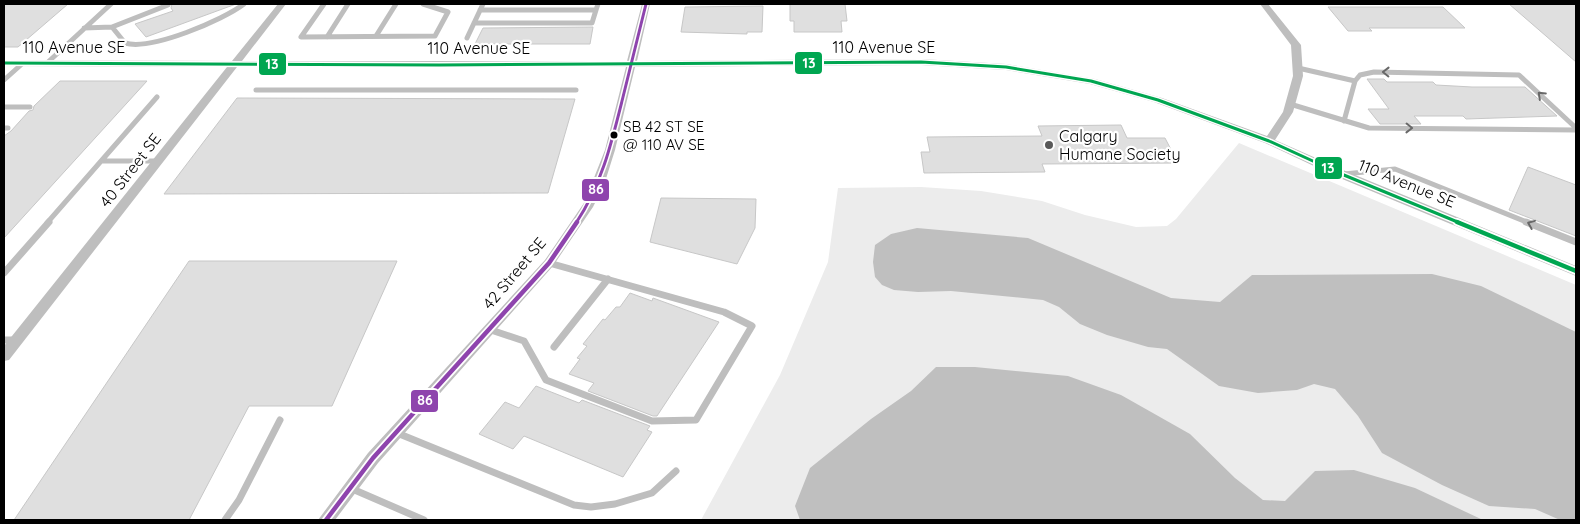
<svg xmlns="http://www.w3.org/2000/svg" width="1580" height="524" viewBox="0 0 1580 524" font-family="Quicksand,sans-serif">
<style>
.green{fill:#ececec}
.water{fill:#bfbfbf}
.building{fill:#dfdfdf;stroke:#c7c7c7}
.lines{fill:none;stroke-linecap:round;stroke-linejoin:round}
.service-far1{stroke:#bebebe;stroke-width:5}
.service{stroke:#bebebe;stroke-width:7}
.minor{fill:#bebebe;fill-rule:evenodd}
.bus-1-far1-casing{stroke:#fff;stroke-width:6}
.bus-1-casing{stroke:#fff;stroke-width:8}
.bus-2-far1-casing{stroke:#fff;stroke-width:6}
.bus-2-casing{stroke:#fff;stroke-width:8}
.bus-1-far1{stroke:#8e44ad;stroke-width:3}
.bus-1{stroke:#8e44ad;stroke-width:4.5}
.bus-2-far1{stroke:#00a651;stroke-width:3}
.bus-2{stroke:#00a651;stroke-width:4.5}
.oneway{stroke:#686868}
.bus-dot{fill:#000;stroke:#fff;stroke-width:2}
.poi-dot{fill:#595959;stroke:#fff;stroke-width:2}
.labels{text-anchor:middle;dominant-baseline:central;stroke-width:4.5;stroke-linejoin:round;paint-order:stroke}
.bus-label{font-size:15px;fill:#000;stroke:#fff;text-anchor:start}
.street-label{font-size:16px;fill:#000;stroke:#fff}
.poi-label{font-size:16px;fill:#000;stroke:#fff;text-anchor:start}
.line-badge{stroke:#fff;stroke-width:2}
.badge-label{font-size:14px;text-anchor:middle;font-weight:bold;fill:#fff}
</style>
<rect width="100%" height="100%" fill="#fff"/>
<path class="green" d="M1239 143 1576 285V520H701L780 375 828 262 838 188 921 187 981 191 1042 201 1085 215 1136 227 1167 226 1176 219Z"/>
<path class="water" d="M917 228 1028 238 1171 298 1220 302 1252 275 1432 274 1481 286 1576 332V407L1575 409 1576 411V520H1560L1535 509 1489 506 1442 485 1382 453 1358 416 1335 389 1314 384 1297 390 1258 393 1219 386 1167 349 1148 347 1107 335 1080 324 1059 307 1043 300 951 291 918 292 894 290 882 285 875 277 873 262 875 245 891 234Z
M936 367H975L1068 376 1121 395 1190 434 1235 478 1263 500 1285 501 1315 471 1354 470 1415 488 1483 520H800L795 506 810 468 871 419 911 391Z"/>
<path class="building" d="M4 4H68L18 47H4Z
M172 4H236L146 37 135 24 173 11 171 8Z
M790 4H845L847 21H841L842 32H794V21H790Z
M1509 4H1576V62Z
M763 6 762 32H747V34L681 32 685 7Z
M1328 7H1443L1465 28H1369L1372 31H1348Z
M593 27 590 44H475L483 28Z
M1367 79H1384L1387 82H1433L1436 85 1472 87H1525L1557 116 1466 119 1463 116H1414L1421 124H1380L1368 109H1389Z
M60 81H147L4 238V136L11 131 29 111 33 110 34 106Z
M237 98 575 99 548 193 164 194Z
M1121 125 1127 138H1165L1178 163 1042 164 1045 172 924 173 921 152H930L927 137 1042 136 1038 126Z
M1528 167 1576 185V236L1509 210Z
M661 198 756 199 755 228 737 264 650 242Z
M189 261H397L332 406H249L189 520H14Z
M630 293 652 301 653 298 719 322 657 416H653L588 391 594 383 569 374 580 359 577 358 587 346 583 344 603 319 605 320 616 307H620Z
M536 386 579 403 582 400 650 426 647 430 652 432 623 477 524 436 513 449 479 434 505 402 519 408Z"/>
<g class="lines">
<path class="service-far1" d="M324 4 301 37 435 36 448 12 423 4
M480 10H596L598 4
M474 23H592L596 10
M112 27 168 5
M84 28 112 27 125 43C151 51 223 20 244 4
M376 36 396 4
M327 37 348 4
M467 38 483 4
M47 63 111 4
M1298 68 1355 81
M4 80 23 63
M256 90H576
M1290 104 1369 128 1576 130
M4 107H30
M1344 121 1355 81 1360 75 1374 72 1519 75 1576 128
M4 128H8
M102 161H159
M1344 174 1395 169 1529 223
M47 223 157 97"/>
<path class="service" d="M1526 222 1576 242
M4 273 49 222
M488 329 524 341 546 380 652 421 696 420 752 326 724 312 549 263
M4 340H17
M554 347 608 279
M397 433 574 505 591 507 615 504 652 493 676 471
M350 488 424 520
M225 520 239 500 280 420"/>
<path class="minor" d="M278 4H286L242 61H627L642 4H650L637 61 921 59 1006 64 1095 79 1162 98 1267 136 1283 112 1293 76 1291 45 1260 4H1268L1301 45 1303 76 1293 112 1275 140 1343 170 1576 266V276L1335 176 1265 143 1154 102 1090 84 1006 70 921 65 635 67 615 150 604 185 593 207 553 266 378 463 335 520H318L368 453 545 260 584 203 605 150 626 67H237L9 360 4 361V346L227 67 4 66V60L232 61Z"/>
<g class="bus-1-far1-casing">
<path id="bus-1-far1" d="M576 223C601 186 611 145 622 101 630 69 638 36 646 4"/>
</g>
<g class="bus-1-casing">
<path id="bus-1" d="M326 520 373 458 549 263 577 222"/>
</g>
<g class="bus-2-far1-casing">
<path id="bus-2-far1" d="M4 63 439 65 921 62 1006 67 1091 81 1158 100 1269 141 1339 173 1460 223"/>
</g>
<g class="bus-2-casing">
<path id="bus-2" d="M1457 222 1576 271"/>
</g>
<use href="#bus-1-far1" class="bus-1-far1"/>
<use href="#bus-1" class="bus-1"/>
<use href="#bus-2-far1" class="bus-2-far1"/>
<use href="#bus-2" class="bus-2"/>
</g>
<defs><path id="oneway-chevron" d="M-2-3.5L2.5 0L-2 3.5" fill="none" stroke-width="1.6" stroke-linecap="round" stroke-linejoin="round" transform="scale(1.25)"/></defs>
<g class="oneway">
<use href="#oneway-chevron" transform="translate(1386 72) rotate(-179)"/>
<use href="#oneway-chevron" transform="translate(1541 95) rotate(-137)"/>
<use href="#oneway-chevron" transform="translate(1409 128) rotate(1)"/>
<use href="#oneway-chevron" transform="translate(1531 224) rotate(-158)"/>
</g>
<circle class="bus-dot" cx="614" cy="135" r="4.5"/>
<circle class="poi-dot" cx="1049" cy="145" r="5"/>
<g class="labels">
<g class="bus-label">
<text x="623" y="126">SB 42 ST SE<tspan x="623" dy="18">@ 110 AV SE</tspan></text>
</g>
<g class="street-label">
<text x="74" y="47">110 Avenue SE</text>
<text x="884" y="47">110 Avenue SE</text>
<text x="479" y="48">110 Avenue SE</text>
<text transform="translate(130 170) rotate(-52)">40 Street SE</text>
<text transform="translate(1407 183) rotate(22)">110 Avenue SE</text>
<text transform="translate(514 273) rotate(-50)">42 Street SE</text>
</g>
<g class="poi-label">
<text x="1059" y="136">Calgary<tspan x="1059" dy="18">Humane Society</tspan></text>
</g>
</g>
<g class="line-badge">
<rect x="794" y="51" width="29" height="24" rx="5" fill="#00a651"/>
<rect x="258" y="52" width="29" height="24" rx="5" fill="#00a651"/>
<rect x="1314" y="156" width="29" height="24" rx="5" fill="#00a651"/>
<rect x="581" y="178" width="29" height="24" rx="5" fill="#8e44ad"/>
<rect x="410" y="389" width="29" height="24" rx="5" fill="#8e44ad"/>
</g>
<g class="badge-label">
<text x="809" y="68">13</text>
<text x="272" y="69">13</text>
<text x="1328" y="173">13</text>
<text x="596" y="194">86</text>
<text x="425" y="405">86</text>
</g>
<rect width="1580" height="524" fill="none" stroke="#000000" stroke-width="10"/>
</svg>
